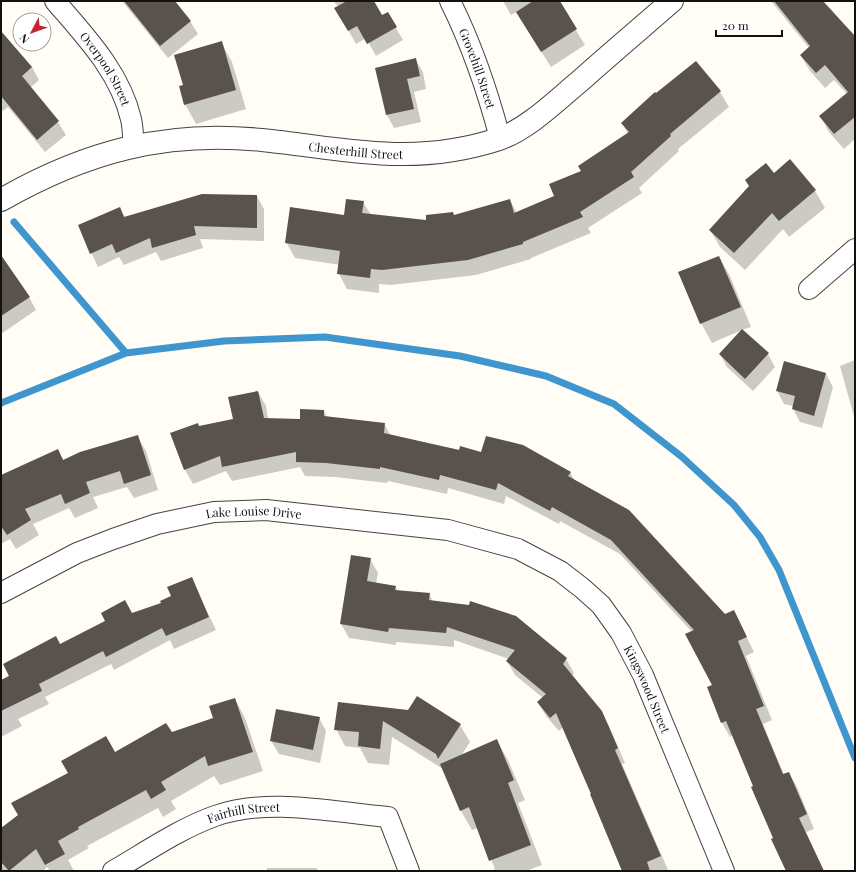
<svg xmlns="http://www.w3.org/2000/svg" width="856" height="872" viewBox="0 0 856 872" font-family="'Playfair Display',serif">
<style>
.shadow{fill:#0003}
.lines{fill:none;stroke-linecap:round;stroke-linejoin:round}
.stream{stroke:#3f96cf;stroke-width:7}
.building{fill:#5a524d}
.minor-casing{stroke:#444;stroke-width:22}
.tertiary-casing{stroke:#444;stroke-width:24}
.minor{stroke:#fff;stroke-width:20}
.tertiary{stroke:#fff;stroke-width:22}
.labels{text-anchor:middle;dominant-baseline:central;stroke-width:4;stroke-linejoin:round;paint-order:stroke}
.street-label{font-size:12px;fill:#111;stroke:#fff}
</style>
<rect width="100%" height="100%" fill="#fffdf5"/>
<path class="shadow" d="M122 1H174L190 21 198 34 168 58Z
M333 1H373L382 16 387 13 403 40 376 56 366 38 356 44 336 8 339 7Z
M503 1H558L585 45 551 67 516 12 511 15Z
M771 1H812L855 38V139L844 149 829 132 821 117 847 94 834 80 825 88 810 71 801 56 809 48Z
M5 37 32 67 39 80 30 88 58 122 66 135 45 152 8 107 3 111 1 109V40Z
M221 42 232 62 246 109 196 124 185 104 184 85Z
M415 59 423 72 426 89 414 92 421 122 394 128 387 115 376 68Z
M695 62 720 92 729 107 678 149 679 151 639 188 642 193 588 228 591 233 531 258V259L476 275 391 285 379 284V293L347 289 339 274 340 265 295 258 286 242 345 216 363 202 371 215 427 221 454 216 510 200 517 213 555 197 582 171 628 134 622 123Z
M790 160 815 191 825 208 789 237 783 229 745 270 720 247 710 230Z
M257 196 264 209V241L200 239 203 248 161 261 156 252 124 265 119 257 98 267 79 226 119 208 125 217Z
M719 257 730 276 751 327 742 330 768 354 775 367 753 391 727 367 720 354 742 330 712 343 701 323Z
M1 268 29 297 36 310 1 334Z
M855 360V420L840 366Z
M826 374 833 387 822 428 800 422 793 409V406L784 404 777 391Z
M258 392 266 406 268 419 301 420 324 411 327 417 384 424 391 436 570 472 575 481 725 615 741 626 754 652 746 656 772 720 763 724 784 775 789 773 797 787 814 829 806 832 824 871H787L733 735 730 737 722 723 708 688 713 686 692 632 620 554 560 521 559 524 506 496 504 504 448 488 447 494 388 481 387 483 335 477 305 476 300 467 232 481 226 471 193 484 185 470 199 427 234 420Z
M137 436 146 451 158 490 134 498 127 487 93 497 98 508 75 518 69 508 33 524 39 535 16 549 10 539 1 544V476L58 450 64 461Z
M370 559 378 573 376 583 395 586 398 591 429 594 433 602 516 617 566 659 574 673 572 676 601 712 609 726 625 763 622 764 668 870 623 871 593 794 563 727 559 731 546 716 538 702 543 698 515 675 507 661 509 659 454 640V647L396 642V645L349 638 341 624Z
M191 578 216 630 174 649 170 640 114 670 111 664 45 697 49 704 18 719 22 726 1 737V681L60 645 132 614 162 604 173 597Z
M235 699 245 718 263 771 220 785 214 776 171 801 176 809 163 817 158 808 87 846 89 848 68 860 74 871H50L47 867 43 871H1V830L115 753 215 719Z
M339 704 460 725 470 742 461 756 497 741 508 760 525 800 518 803 542 865 526 871H491L495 869 478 828 472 830 461 811 443 769 392 737 389 765 368 763 360 748 345 746 336 729Z
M277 710 319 718 326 731 320 763 279 754 271 741Z
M267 868H317L318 871H267Z"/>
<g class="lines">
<path class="stream" d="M14 222 126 353 224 341 325 337 460 356 546 376 614 404 682 457 734 505 760 537 779 570 855 758
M1 403 126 353"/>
</g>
<path class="building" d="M124 1H175L191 21 160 46Z
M347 1H374L382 15 388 12 397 27 367 44 357 26 348 31 334 8Z
M533 1H560L577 29 541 52 516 12Z
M774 1H823L855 36V117L834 134 819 116 848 92 825 65 816 73 800 55 810 46Z
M1 31 32 67 22 76 59 121 37 140 1 96Z
M222 41 236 90 184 105 179 86 183 85 174 55Z
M416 58 420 76 407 79 414 109 386 115 375 68Z
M696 61 721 91 670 134 671 136 631 172 634 177 580 212 583 217 523 242V244L468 260 382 270 371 269 370 278 337 274 340 251 285 243 290 207 344 215 346 199 364 201 362 213 426 220V215L453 212 454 215 510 199 514 213 554 196 549 184 581 171 578 166 629 132 621 123 655 92 656 93Z
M790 159 816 190 779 221 772 213 734 253 709 230 749 186 745 180 766 163 774 173Z
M202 194 257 195V228L194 226 196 235 152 248 150 238 116 253 112 244 90 254 78 225 120 207 124 217Z
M1 255 30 297 1 316Z
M719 256 741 307 700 324 678 272Z
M742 329 769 353 745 379 719 354Z
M784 361 826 373 814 416 792 409 795 396 776 391Z
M258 391 264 418 300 419V409L324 410V416L385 423 384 433 459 450 460 446 481 452 486 436 523 445 571 472 568 476 629 510 725 614 734 610 747 637 738 641 764 706 756 709 783 774 789 772 807 814 799 818 824 871H786L771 839 773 838 751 787 753 786 726 721 721 723 707 687 712 685 685 634 694 630 611 540 552 507 550 511 498 483 496 490 440 475 439 480 380 467V469L326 463 296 462V452L222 467 220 456 184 470 170 433 198 423 199 426 233 419 228 397Z
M138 435 151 475 124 484 120 471 86 482 90 493 65 504 61 494 25 509 31 520 7 535 1 526V475L58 449 63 460 80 452Z
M351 555 371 558 367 581 396 586 395 590 430 593 429 600 469 605 470 601 516 616 567 658 563 664 602 711 618 748 615 750 661 856 647 862 650 871H622L590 794H591L556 713 550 718 537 702 546 694 506 661 515 650 447 627 446 633 389 628 388 632 340 624Z
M192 577 209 617 166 636 162 628 106 657 103 651 39 684 42 691 1 711V680L9 676 3 664 56 636 60 644 105 621 101 613 125 600 132 613 161 603 160 601 171 596 167 587Z
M417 696 461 724 438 759 436 754 383 721 380 749 358 746 359 732 334 730 338 702 408 710Z
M235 698 253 752 208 766 205 756 161 782 166 790 151 799 146 790 78 827 79 829 58 841 65 854 45 865 36 849 9 871 1 862V828L18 815 11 803 68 773 61 761 106 736 115 752 166 723 172 732 213 718 209 706Z
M276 709 320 717 313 750 270 741Z
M497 739 514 780 508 783 531 845 489 861 469 807 460 811 440 764Z"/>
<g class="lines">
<g class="minor-casing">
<g id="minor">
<path id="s1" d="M55 1C85 36 120 72 131 119 133 128 133 138 134 147"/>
<path id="s2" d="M450 1C473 47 487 89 500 138"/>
<path d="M809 289 855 249"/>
<path id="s3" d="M1 593 77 553 113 539 157 524 214 512 266 510 448 530 518 549 560 571 582 588 601 605 621 633 643 675 724 871"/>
<path id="s4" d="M113 871C146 852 179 829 215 816 270 797 331 812 388 817L409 871"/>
</g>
</g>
<g class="tertiary-casing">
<g id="tertiary">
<path id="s5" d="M1 200C85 152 165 130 262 140 348 149 413 167 499 139 528 129 557 100 580 81 610 54 641 28 672 1"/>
</g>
</g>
<use href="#minor" class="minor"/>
<use href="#tertiary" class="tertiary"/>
</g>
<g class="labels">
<g class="street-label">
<text stroke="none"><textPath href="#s2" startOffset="73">Grovehill Street</textPath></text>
<text stroke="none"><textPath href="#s1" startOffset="85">Overpool Street</textPath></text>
<text stroke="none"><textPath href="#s5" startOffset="367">Chesterhill Street</textPath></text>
<text stroke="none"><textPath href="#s3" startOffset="269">Lake Louise Drive</textPath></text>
<text stroke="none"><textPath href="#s3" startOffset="734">Kingswood Street</textPath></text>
<text stroke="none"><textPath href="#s4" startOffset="145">Fairhill Street</textPath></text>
</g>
</g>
<rect width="856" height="872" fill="none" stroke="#111111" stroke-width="4"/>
<g transform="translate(32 32) rotate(229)"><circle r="19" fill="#ffffff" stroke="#a0a0a0"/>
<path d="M0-3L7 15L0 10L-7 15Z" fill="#c4262e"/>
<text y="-6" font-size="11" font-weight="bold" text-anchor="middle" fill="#111111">N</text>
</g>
<path d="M716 30v6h66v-6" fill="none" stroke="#111111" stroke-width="2"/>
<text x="722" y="30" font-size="12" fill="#111111" stroke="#ffffff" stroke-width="3" paint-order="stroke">20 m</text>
</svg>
